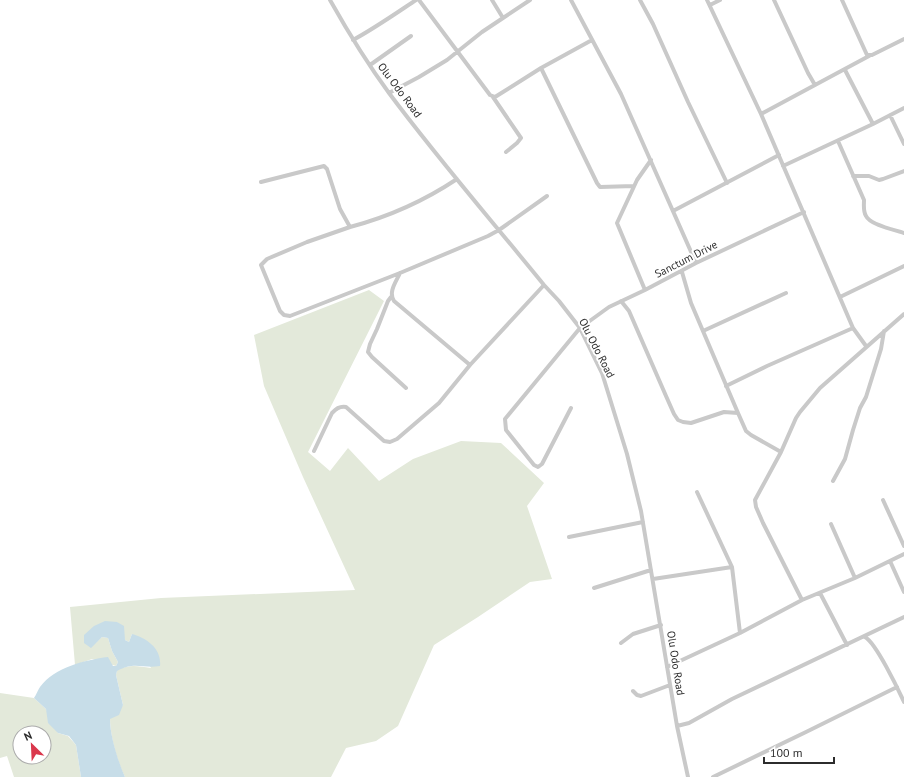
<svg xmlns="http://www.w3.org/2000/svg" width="904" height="777" viewBox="0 0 904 777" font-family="'PT Sans',sans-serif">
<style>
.green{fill:#e3e9da;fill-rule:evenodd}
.water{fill:#c7dde8}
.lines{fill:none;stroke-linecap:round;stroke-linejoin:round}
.street{stroke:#c9c9c9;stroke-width:4}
.labels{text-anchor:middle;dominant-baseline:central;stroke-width:4;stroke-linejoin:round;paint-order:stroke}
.street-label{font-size:11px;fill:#2c2c2c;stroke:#fff}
</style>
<rect width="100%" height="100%" fill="#fff"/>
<path class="green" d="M369 290 384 301 308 452 330 471 348 448 379 481 413 459 461 441 501 443 544 483 527 506 552 579 530 582 478 617 434 645 398 726 376 741 346 748 331 777H125C117 761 110 736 110 718L123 705 116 675 117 670C130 664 137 666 151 668L132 634 129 642 125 640 117 622 91 647 102 637 108 638 112 651 118 662 116 666 92 659 75 665 70 607 161 598 355 590 303 477 264 386 254 335Z
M0 693 34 698 46 709 58 733 68 736 76 745 81 777H14L7 756 0 758ZM20 733H44V757H20Z"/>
<path class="water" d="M105 621 117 622 124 626 125 640 129 642 132 634C147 638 162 649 160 666 142 669 135 661 117 671L116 675 123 705 119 715 110 719C110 736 118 761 125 777H81L76 745 69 736 58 733 48 723 46 709 34 698C36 695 38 690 40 687 55 667 85 660 108 657L113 666H116L118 662 112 651 108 638 102 637 91 648 84 643V635L94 626Z"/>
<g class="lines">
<path class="street" d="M330 0C348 32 367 63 389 93 438 159 492 221 544 285L559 301 580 328 602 373 627 454 641 511 677 726 688 777
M419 0 490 95 495 97 541 68
M571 0 621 94 696 263
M640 0 653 24 688 102 727 183
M707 0 761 114 853 328
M842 0 867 55H872L904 39
M710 5 720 0
M503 18 530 0
M353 40C375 28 395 14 416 0
M592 40 541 68 597 183 600 187 634 186
M370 65 411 36
M815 85 869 56
M389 93 419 77 447 60 482 32 503 18 492 0
M493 97 521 138 517 143 506 152
M761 114 815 85 808 73 774 0
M890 115 904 144
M873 124 904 108
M838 141 864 200C864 206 863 211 866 216 870 225 895 230 904 233
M783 166 873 124 845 70
M853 176H869L879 180 883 179 904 171
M261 182 324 166 327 169 340 209 350 227C388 217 424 201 457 179
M673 211 779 155
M350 227 307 242 267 259 261 265 280 311 284 315 290 316 400 273 488 236 499 230 547 196
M682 272 691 303 738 413
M400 273C396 282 388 292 394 301L470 365
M645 290 617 223 637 180 651 160
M391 297 388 301 377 329 370 344 368 352 372 357 406 388
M840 297 904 266
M621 301 629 311 666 396 674 414 678 420 683 422 691 423 724 412 738 413 746 431 751 435 781 452
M703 331 786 293
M726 386 767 366 853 328 866 346
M571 408 542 464 538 467 534 465 506 430 505 419 580 328 609 307 645 290 696 263 804 212
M314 451 332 413C336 409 339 406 346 407L384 441 390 442 397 439 439 403 470 365 544 285
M833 481 845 459 853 430 860 408 866 397 881 349 884 331
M697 492 732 567 740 633
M883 500 904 546
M831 524 855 578
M569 537 643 522
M890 561 904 592
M653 579 732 567
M594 588 651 570
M820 593 847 645
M802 600 763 523 756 507 755 500 781 452 796 418 800 412 820 388 904 314
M865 637C876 643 898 689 904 702
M621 643 633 634 661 625
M667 667 740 633 802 600 855 578 904 554
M633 691 637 695 641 696 670 685
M677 726 689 723 732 699 904 617
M713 777 806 732 897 687"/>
</g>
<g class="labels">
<g class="street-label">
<text transform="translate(400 90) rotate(53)">Olu Odo Road</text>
<text transform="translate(686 259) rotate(-27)">Sanctum Drive</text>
<text transform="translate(597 348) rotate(63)">Olu Odo Road</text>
<text transform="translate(676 663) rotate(81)">Olu Odo Road</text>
</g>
</g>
<g transform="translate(32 745) rotate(336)"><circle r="19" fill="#ffffff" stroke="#ababab"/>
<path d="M0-3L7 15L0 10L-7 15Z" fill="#da374c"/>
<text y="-6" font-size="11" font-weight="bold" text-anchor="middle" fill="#2c2c2c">N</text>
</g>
<path d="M764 757v6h70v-6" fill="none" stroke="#2c2c2c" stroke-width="2"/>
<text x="770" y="757" font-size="12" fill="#2c2c2c" stroke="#ffffff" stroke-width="3" paint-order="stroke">100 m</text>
</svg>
